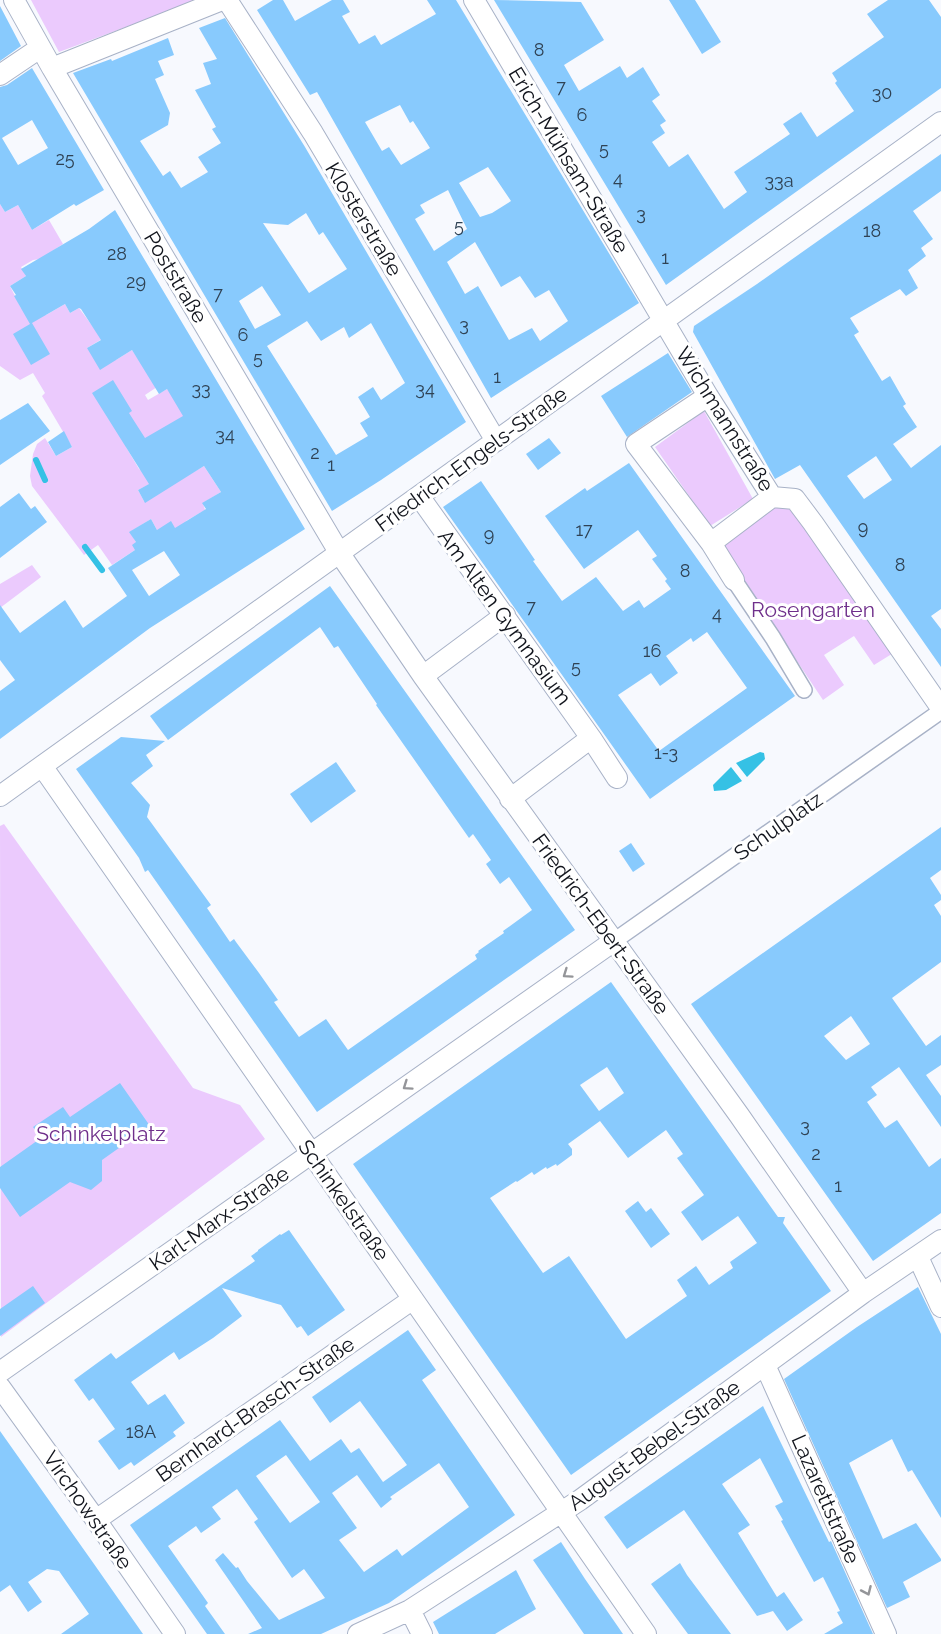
<svg xmlns="http://www.w3.org/2000/svg" width="941" height="1634" viewBox="0 0 941 1634" font-family="Raleway,sans-serif">
<style>
.green{fill:#ebcafd}
.water{fill:#35c1e5}
.lines{fill:none;stroke-linecap:round;stroke-linejoin:round}
.stream{stroke:#35c1e5;stroke-width:6}
.building{fill:#88cafd;fill-rule:evenodd}
.pedestrian-casing{stroke:#a8b2c7;stroke-width:18}
.minor-casing{stroke:#a8b2c7;stroke-width:22}
.pedestrian{stroke:#fff;stroke-width:15}
.minor{stroke:#fff;stroke-width:20}
.oneway{stroke:#949599}
.labels{text-anchor:middle;dominant-baseline:central;stroke-width:6;stroke-linejoin:round;paint-order:stroke}
.number-label{font-size:18px;fill:#2f4254}
.street-label{font-size:21px;fill:#11141c;stroke:#fff}
.park-label{font-size:21px;fill:#6f2f8b;stroke:#fff}
</style>
<rect width="100%" height="100%" fill="#f7f9fe"/>
<path class="green" d="M31 0H198L59 52Z
M0 204 5 212 18 205 32 230 49 220 63 244 40 259 33 260 21 267 26 276 10 286 21 308 46 315 65 304 70 313 79 308 102 339 87 348 116 360 132 350 157 387 145 395 148 400 167 389 200 419 126 447 139 469 158 480 138 490 144 501 204 466 221 492 203 503 205 510 186 521 184 527 177 531 157 530 151 519 130 532 136 542 135 550 112 565 98 545 84 555 32 486 30 476 33 454 37 444 45 438 56 456 72 447 42 396 45 393 33 373 20 380 0 366Z
M704 411 753 499 710 526 655 447Z
M769 503 790 508 802 526 807 522 895 652 874 665 854 636 824 655 844 685 823 700 717 542Z
M32 565 41 577 0 608V584Z
M4 824 193 1088 240 1105 265 1139 1 1337 0 826Z"/>
<path class="water" d="M760 752 764 753 765 759 747 777 736 763Z
M731 767 742 781 726 790 714 791 713 785Z"/>
<g class="lines">
<path class="stream" d="M36 460 45 480
M85 547 102 570"/>
</g>
<path class="building" d="M273 0H283L295 21 332 0H343L350 12 342 16 359 44 375 35 381 45 436 14 427 0H456L639 303 491 398 317 92 310 95 257 10ZM400 105 410 123 413 121 430 148 401 165 389 147 382 151 365 122ZM488 167 511 201 492 213 480 217 459 183ZM448 190 467 229 434 251 415 219 425 213 420 205ZM475 242 501 287 520 276 535 298 549 290 568 321 540 341 532 328 509 340 478 286 465 294 447 262Z
M494 0 581 2 604 40 564 65 579 91 620 66 627 78 643 67 660 95 652 101 666 121 660 125 665 133 652 142 669 167 688 154 724 209 747 192 734 172 790 134 783 124 801 112 817 137 854 111 835 83 837 81 832 73 884 37 867 14 888 0H929L941 17V88L666 285Z
M669 0H695L721 42 702 54Z
M0 6 21 46 0 61Z
M225 18 305 147 466 422 381 480 332 511 73 73 111 59 112 61 168 38 174 55 158 61 164 75 155 79 170 113 168 125 140 141 163 176 170 171 181 188 208 172 198 157 221 143 212 129 216 127 195 90 211 84 203 63 217 59 199 28ZM306 213 319 235 323 232 347 269 309 293 263 223 288 225ZM262 286 281 315 255 329 239 301ZM307 321 321 341 344 327 349 338 371 323 405 383 381 400 373 387 358 397 370 417 360 423 368 436 336 455 267 346Z
M32 68 104 190 76 206 74 204 32 230 18 205 5 212 0 204V87L7 85ZM32 120 48 148 18 165 2 138Z
M941 154V191L913 211 933 239 921 248 926 256 908 270 918 288 906 296 900 289 850 318 859 332 854 335 882 381 890 376 906 404 903 406 917 427 893 444 911 468 941 445V609L931 616 941 629V667L800 465 775 479 693 332 694 326 757 284ZM876 456 892 480 864 499 847 476Z
M115 210 305 529 150 628 0 739V691L15 680 0 660V605L20 633 65 600 83 628 127 596 108 568 135 550 132 545 136 542 129 532 151 519 157 530 171 521 175 528 206 509 202 503 221 492 204 466 145 503 138 490 149 484 92 393 113 380 132 411 129 413 145 438 183 416 167 389 159 394 132 350 100 370 87 348 101 340 81 309 79 308 70 313 65 304 32 323 50 354 31 365 13 334 30 324 14 296 16 295 10 286 26 276 21 269 89 229ZM164 551 180 575 149 596 132 570Z
M668 353 692 392 627 437 601 396Z
M28 403 50 431 0 465V420Z
M64 431 72 447 56 456 48 442Z
M549 438 561 453 538 470 526 454Z
M629 463 795 696 650 799 443 507 481 481 535 560 533 561 562 601 596 577 623 611 639 600 644 608 671 589 665 581 667 579 652 559 657 556 638 530 584 569 545 516 585 488 587 491ZM707 632 747 688 659 751 618 695 651 673 660 686 678 673 666 656 691 638 693 642Z
M19 493 31 509 35 506 47 522 0 558V507Z
M330 586 575 930 317 1112 148 870 145 872 139 858 76 769 121 737 165 741 146 755 153 766 131 783 150 805 147 817 211 905 207 908 230 942 234 939 236 942 259 973 278 1000 274 1002 299 1037 326 1019 348 1050 477 959 475 955 479 952 478 951 504 933 503 931 532 910 509 877 500 884 486 864 491 860 473 834 469 838 376 705 377 704 338 646 334 648 320 627 168 740 150 716Z
M336 762 356 791 311 823 290 794Z
M941 827V870L930 878 941 895V900L934 905 941 916V962L892 998 926 1046 941 1035V1065L926 1075 941 1096V1127L899 1067 871 1087 877 1095 867 1102 885 1128 897 1120 929 1167 941 1158V1213L873 1261 691 1004ZM851 1016 870 1044 846 1060 824 1036Z
M631 843 645 864 633 872 619 851Z
M611 982 778 1217H785L783 1223 831 1291 571 1475 353 1164ZM607 1067 624 1093 599 1111 580 1085ZM600 1121 628 1158 666 1130 683 1154 677 1158 704 1195 681 1212 702 1241 738 1216 757 1243 730 1262 733 1268 709 1285 696 1266 677 1280 687 1296 626 1339 569 1256 543 1273 490 1198 516 1181 517 1182 532 1172 534 1175 546 1167 547 1169 556 1164 557 1166 572 1155V1149L568 1144Z
M120 1083 150 1126 102 1160V1181L91 1190 70 1182 20 1217 0 1188V1167L41 1138 33 1127 63 1107 70 1117Z
M638 1201 646 1212 651 1208 670 1234 651 1248 625 1211Z
M289 1230 345 1310 308 1336 301 1326 297 1328 281 1305 222 1288 242 1316 213 1338 179 1360 174 1352 131 1382 148 1405 165 1394 185 1423 173 1432 176 1436 134 1466 131 1462 119 1470 98 1441 115 1429 93 1398 89 1401 74 1380 111 1353 116 1359 255 1261 251 1256 258 1251V1250L280 1234 281 1235Z
M33 1286 45 1303 0 1336V1309Z
M918 1287 941 1334V1518L912 1470 908 1472 892 1439 849 1463 883 1539 916 1523 941 1559V1561L903 1582 910 1597 887 1608 784 1379 857 1327Z
M408 1330 436 1370 422 1380 515 1515 389 1603 321 1634H248L262 1628 215 1560 223 1553 236 1568 238 1567 247 1581 279 1620 325 1598 304 1569 292 1578 254 1522 258 1519 237 1489 212 1507 221 1519 201 1533 196 1526 168 1546 208 1603 205 1606 225 1634H207L130 1525 280 1420 310 1461 341 1439 351 1453 359 1448 383 1482 407 1465 360 1401 330 1423 312 1397ZM286 1455 320 1502 290 1523 256 1476ZM439 1463 469 1507 402 1556 397 1549 364 1572 339 1540 357 1528 332 1493 357 1475 381 1508 392 1499 390 1497Z
M763 1406 829 1542 831 1541 873 1634H824L843 1623 837 1612 840 1611 823 1577 814 1582 781 1521 783 1520 775 1506 783 1502 760 1458 722 1484 750 1525 738 1533 777 1597 784 1592 803 1620 787 1631 773 1611 757 1616 684 1510 627 1549 604 1517Z
M0 1431 94 1564 143 1634H61L89 1614 59 1571 47 1569 28 1582 42 1602 28 1612 10 1585 0 1592Z
M561 1542 585 1579 623 1634H584L533 1560Z
M680 1563 687 1575 731 1634H688L651 1584Z
M516 1570 536 1609 495 1634H439L433 1622Z"/>
<g class="lines">
<g class="pedestrian-casing">
<path id="pedestrian" d="M734 580 773 638 804 690
M614 941 941 711"/>
</g>
<g class="minor-casing">
<path id="minor" d="M14 0 52 68 340 554 423 676 739 1115 863 1293
M227 0 313 133 496 441
M474 0 708 396 772 497 795 499 813 523 941 708
M52 68 222 0
M0 75 40 48
M708 396 636 444 711 543 734 580
M419 496 591 738 510 799
M711 543 772 497
M423 676 505 615
M591 738 617 778
M42 766 646 1634
M0 796 941 122
M918 1257 941 1307
M765 1365 886 1634
M0 1372 614 941
M0 1387 96 1520 175 1634
M96 1520 413 1299
M410 1610 422 1634
M358 1634 410 1610 580 1500 863 1293 941 1240"/>
</g>
<use href="#pedestrian" class="pedestrian"/>
<use href="#minor" class="minor"/>
</g>
<defs><path id="oneway-chevron" d="M-2-3.5L2.5 0L-2 3.5" fill="none" stroke-width="1.6" stroke-linecap="round" stroke-linejoin="round" transform="scale(1.5)"/></defs>
<g class="oneway">
<use href="#oneway-chevron" transform="translate(567 974) rotate(145)"/>
<use href="#oneway-chevron" transform="translate(407 1086) rotate(145)"/>
<use href="#oneway-chevron" transform="translate(867 1591) rotate(66)"/>
</g>
<g class="labels">
<g class="number-label">
<text x="539" y="49">8</text>
<text x="561" y="86">7</text>
<text x="882" y="92">30</text>
<text x="582" y="114">6</text>
<text x="604" y="148">5</text>
<text x="65" y="158">25</text>
<text x="618" y="178">4</text>
<text x="779" y="180">33a</text>
<text x="641" y="213">3</text>
<text x="459" y="225">5</text>
<text x="872" y="230">18</text>
<text x="117" y="253">28</text>
<text x="665" y="257">1</text>
<text x="136" y="281">29</text>
<text x="218" y="293">7</text>
<text x="464" y="324">3</text>
<text x="243" y="334">6</text>
<text x="258" y="357">5</text>
<text x="497" y="376">1</text>
<text x="201" y="388">33</text>
<text x="425" y="388">34</text>
<text x="225" y="434">34</text>
<text x="315" y="452">2</text>
<text x="331" y="464">1</text>
<text x="863" y="527">9</text>
<text x="584" y="529">17</text>
<text x="489" y="534">9</text>
<text x="900" y="564">8</text>
<text x="685" y="570">8</text>
<text x="531" y="606">7</text>
<text x="717" y="613">4</text>
<text x="652" y="650">16</text>
<text x="576" y="666">5</text>
<text x="666" y="752">1-3</text>
<text x="805" y="1125">3</text>
<text x="816" y="1153">2</text>
<text x="838" y="1185">1</text>
<text x="141" y="1431">18A</text>
</g>
<g class="street-label">
<text transform="translate(569 160) rotate(59)">Erich-Mühsam-Straße</text>
<text transform="translate(364 219) rotate(59)">Klosterstraße</text>
<text transform="translate(176 277) rotate(59)">Poststraße</text>
<text transform="translate(725 419) rotate(58)">Wichmannstraße</text>
<text transform="translate(471 459) rotate(-36)">Friedrich-Engels-Straße</text>
<text transform="translate(505 617) rotate(54)">Am Alten Gymnasium</text>
<text transform="translate(778 826) rotate(-35)">Schulplatz</text>
<text transform="translate(601 924) rotate(54)">Friedrich-Ebert-Straße</text>
<text transform="translate(344 1200) rotate(55)">Schinkelstraße</text>
<text transform="translate(219 1218) rotate(-35)">Karl-Marx-Straße</text>
<text transform="translate(255 1409) rotate(-35)">Bernhard-Brasch-Straße</text>
<text transform="translate(654 1445) rotate(-36)">August-Bebel-Straße</text>
<text transform="translate(826 1499) rotate(66)">Lazarettstraße</text>
<text transform="translate(88 1510) rotate(55)">Virchowstraße</text>
</g>
<g class="park-label">
<text x="813" y="609">Rosengarten</text>
<text x="101" y="1133">Schinkelplatz</text>
</g>
</g>
</svg>
